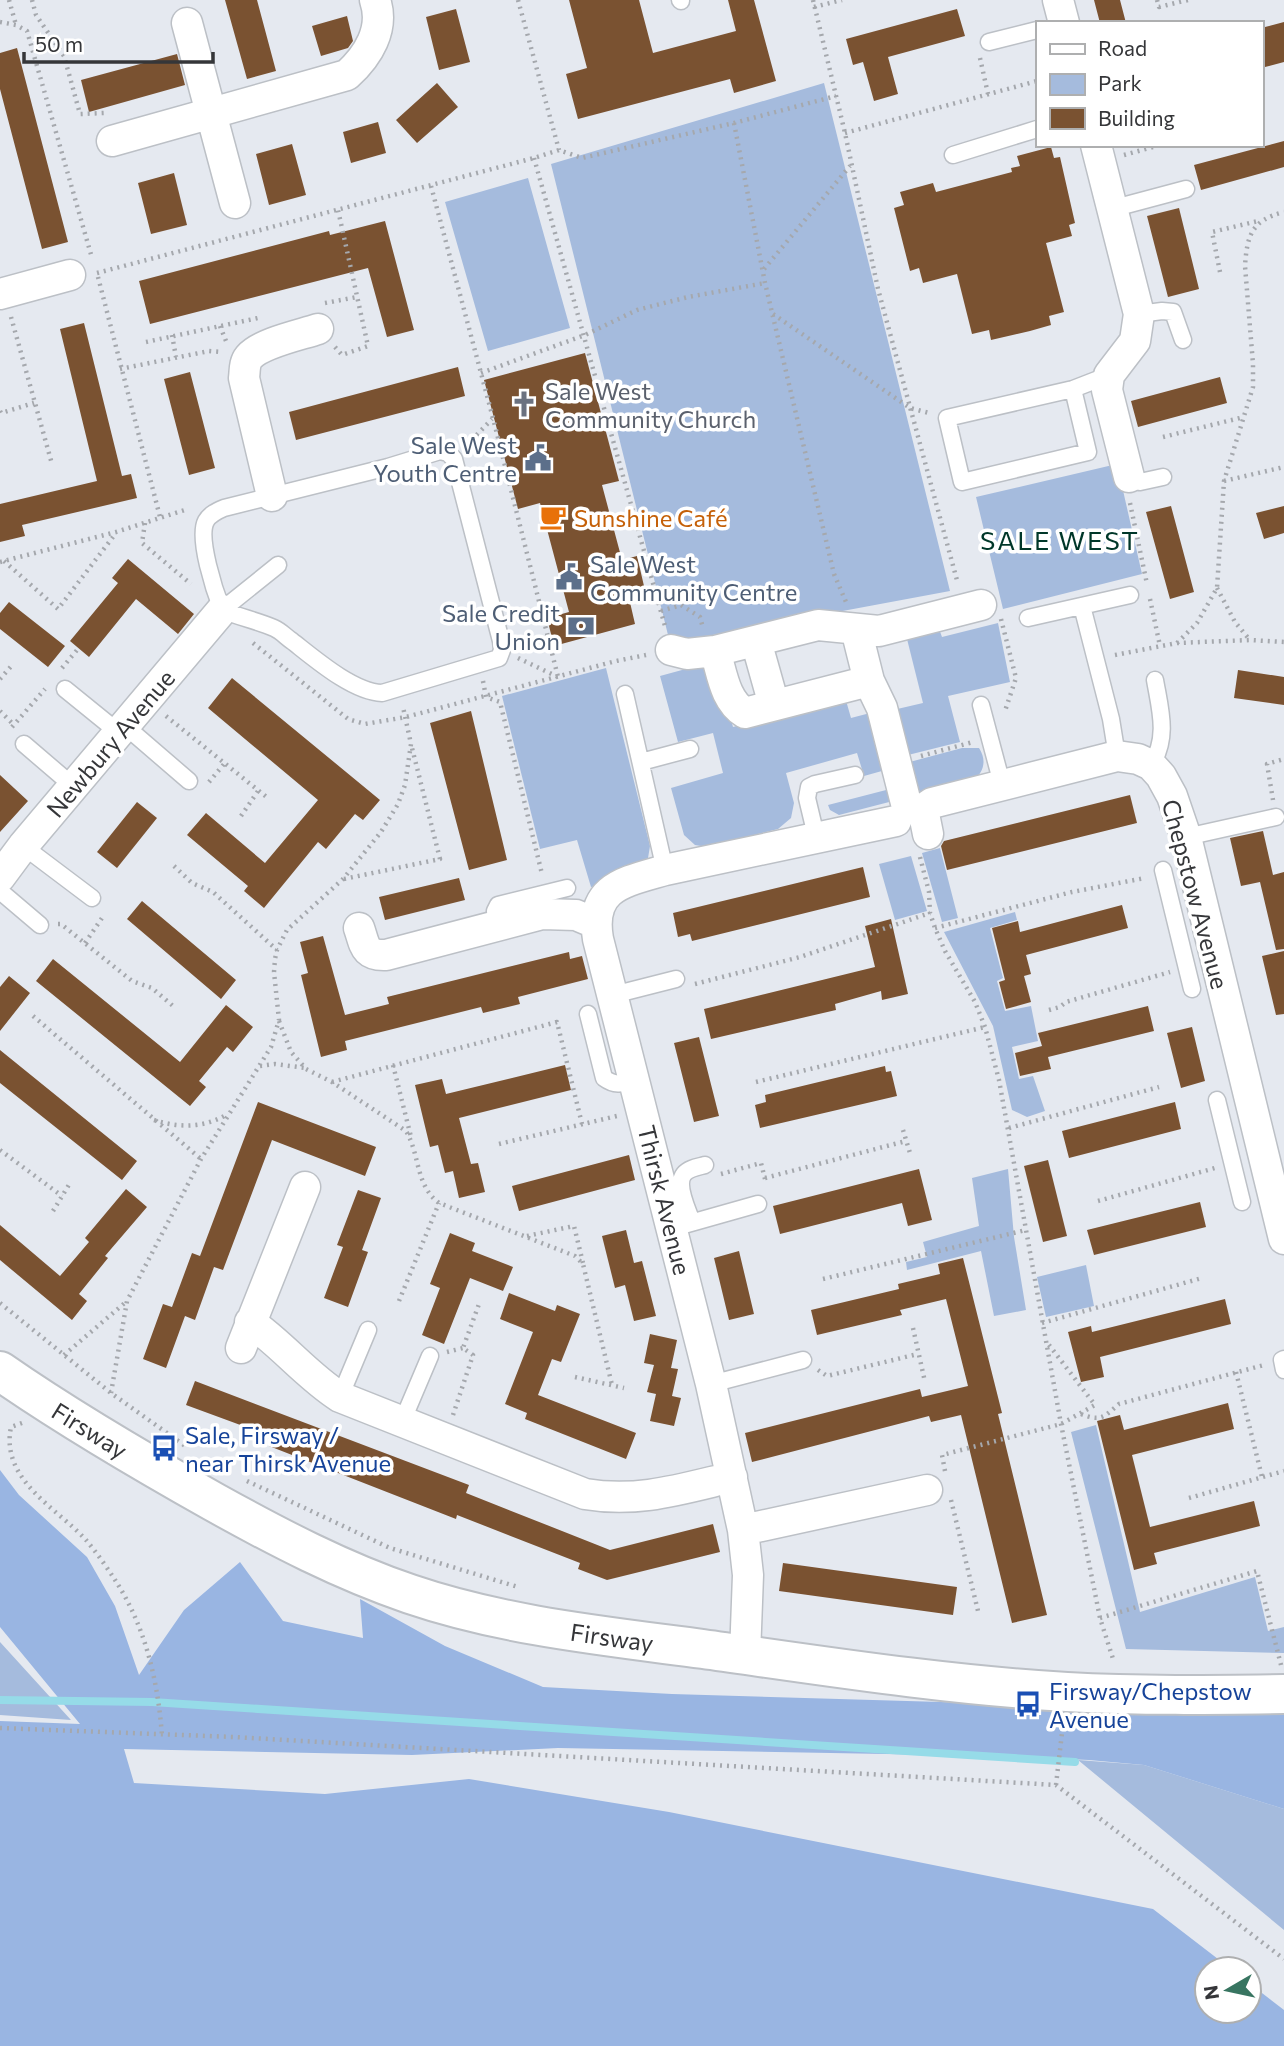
<svg xmlns="http://www.w3.org/2000/svg" width="1284" height="2046" viewBox="0 0 1284 2046" font-family="Commissioner,sans-serif">
<style>
.green{fill:#a5bbdd}
.forest{fill:#99b5e2}
.lines{fill:none;stroke-linecap:round;stroke-linejoin:round}
.stream{stroke:#96dbe8;stroke-width:8}
.building{fill:#7a5231}
.lane-casing{stroke:#bcc0c6;stroke-width:19}
.street-casing{stroke:#bcc0c6;stroke-width:33}
.secondary-casing{stroke:#bcc0c6;stroke-width:42}
.path{stroke:#a5a8ad;stroke-width:4.5;stroke-dasharray:2 5;stroke-linecap:butt}
.lane{stroke:#fff;stroke-width:16}
.street{stroke:#fff;stroke-width:30}
.secondary{stroke:#fff;stroke-width:38}
.labels{text-anchor:middle;dominant-baseline:central;stroke-width:7;stroke-linejoin:round;paint-order:stroke}
.worship-label{font-size:24px;fill:#5b616d;stroke:#fff;text-anchor:start}
.service-label{font-size:24px;fill:#4e5e75;stroke:#fff;text-anchor:end}
.food-label{font-size:24px;fill:#c56008;stroke:#fff;text-anchor:start}
.street-label{font-size:24px;fill:#353639;stroke:#fff}
.transit-label{font-size:24px;fill:#164399;stroke:#fff;text-anchor:start}
.neighbourhood-label{font-size:26px;letter-spacing:2px;fill:#003729;stroke:#fff}
</style>
<rect width="100%" height="100%" fill="#e5e9f0"/>
<path class="green" d="M824 83 950 591 670 643 551 164Z
M528 178 570 328 488 351 445 202Z
M1117 464 1142 574 1003 609 976 497Z
M998 623 1010 682 948 696 960 742 904 756 893 710 923 703 906 635 938 626 942 637Z
M715 661 733 727 845 697 851 718 874 712 889 769 864 776 857 753 786 773 794 803 791 818 778 829 707 847 695 845 684 835 671 788 723 773 713 733 678 742 660 676Z
M606 668 650 846 647 864 610 884 591 887 577 840 540 849 502 696Z
M962 748H979C987 760 984 772 973 781L915 796 906 763Z
M890 789 893 801 839 815 830 810 828 805Z
M940 848 958 918 942 922 922 853Z
M911 856 927 911 895 920 879 864Z
M1015 912 1017 920 990 928 1003 978 997 981 1005 1011 1031 1006 1038 1041 1012 1047 1019 1079 1033 1076 1045 1111 1027 1117 1012 1110 993 1026 944 932Z
M1008 1169 1014 1237 1026 1310 994 1316 981 1251 907 1270 906 1262 927 1257 923 1242 979 1226 972 1178Z
M1086 1265 1094 1306 1046 1317 1037 1277Z
M1096 1425 1140 1612 1255 1577 1268 1631 1284 1627V1653L1126 1649 1071 1432Z
M0 1642 71 1720 0 1715Z
M1078 1760 1144 1765 1284 1809V1930Z"/>
<path class="forest" d="M0 1470 19 1495 87 1557 115 1606 139 1675 184 1610 240 1562 283 1621 363 1638 360 1599 445 1646 543 1687 672 1694 1284 1712V1809L1144 1765 1089 1760 996 1756 558 1748 412 1755 124 1749 134 1783 325 1794 469 1779 669 1812 1153 1909 1231 1969H1207V2011H1249V1983L1284 2010V2046H0V1721L80 1724 0 1627Z"/>
<g class="lines">
<path class="stream" d="M0 1700 152 1702 1075 1762"/>
</g>
<path class="building" d="M225 0H257L276 71 247 79Z
M569 0H639L653 53 736 31 728 0H754L776 81 734 93 730 79 578 119 566 74 587 68Z
M1094 0H1120L1126 23H1100Z
M456 9 470 62 439 70 426 17Z
M957 9 965 36 888 57 898 94 874 101 863 62 853 65 846 39Z
M347 16 353 41 348 48 321 56 312 26Z
M1284 22V62L1261 68V28Z
M17 48 68 242 42 249 0 89V53Z
M177 54 185 85 89 112 81 80Z
M437 83 458 107 417 143 396 120Z
M378 122 386 153 351 163 343 132Z
M1284 141V167L1201 190 1194 165Z
M292 144 306 195 269 205 256 154Z
M1051 147 1054 158 1060 157 1075 223 1069 225 1072 236 1046 243 1064 312 1049 316 1051 325 1030 331 991 340 989 330 972 334 957 274 923 283 919 268 910 271 894 208 904 205 900 192 933 183 936 192 1012 172 1011 168 1020 166 1017 156Z
M174 173 187 225 151 234 138 183Z
M1179 208 1199 289 1168 297 1147 216Z
M385 221 414 330 387 337 368 268 150 324 139 281 329 231 330 235Z
M84 323 122 476 131 474 137 498 22 525 25 536 0 542V504L97 481 60 329Z
M585 353 619 481 602 485 622 560 637 556 644 586 630 589 632 597 629 598 635 624 554 646 547 618 569 612 540 503 518 509 484 380Z
M458 367 465 396 296 440 289 412Z
M190 372 215 468 189 475 164 379Z
M1220 377 1227 403 1138 427 1131 401Z
M1171 506 1194 592 1170 599 1146 512Z
M1284 506V533L1264 539 1256 513Z
M128 559 194 614 178 634 136 599 89 657 70 641 118 583 112 578Z
M9 602 65 646 48 667 0 629V613Z
M1238 670 1284 677V705L1234 698Z
M232 678 380 800 363 820 355 814 326 849 318 842 264 908 244 891 248 886 187 835 206 813 265 863 318 800 208 708Z
M471 711 507 860 469 870 430 723Z
M0 775 28 801 0 832Z
M1130 795 1137 823 947 870 941 846 944 841Z
M137 802 157 818 117 868 97 852Z
M1263 831 1273 875 1284 872V949L1276 950 1260 882 1241 886 1230 838Z
M863 867 870 897 692 941 690 934 678 937 673 913Z
M459 878 465 900 385 920 379 897Z
M142 901 236 980 221 999 127 919Z
M1122 905 1128 928 1026 955 1031 974 1024 976 1031 1002 1006 1009 999 982 1005 980 992 928 1018 921 1020 932Z
M891 919 908 994 882 1000 881 991 835 1004 836 1010 711 1039 704 1009 875 967 865 926Z
M323 936 345 1015 389 1004 387 997 569 952 570 959 582 956 588 979 518 997 520 1004 483 1013 481 1007 345 1041 347 1050 321 1057 301 975 308 973 300 942Z
M1284 951V1014L1276 1015 1262 956Z
M53 959 180 1062 226 1005 253 1027 233 1052 227 1047 199 1081 206 1087 190 1106 36 981Z
M9 976 30 993 0 1031V987Z
M1148 1006 1154 1031 1048 1057 1051 1069 1020 1076 1015 1053 1042 1046 1038 1033Z
M1192 1027 1205 1081 1181 1088 1167 1033Z
M699 1037 719 1116 694 1122 674 1043Z
M0 1050 137 1161 122 1180 0 1083Z
M565 1065 571 1090 459 1118 471 1164 478 1163 485 1192 459 1198 453 1171 445 1173 438 1145 430 1147 415 1085 442 1079 446 1094Z
M885 1066 886 1072 891 1071 897 1096 760 1128 755 1105 766 1102 765 1095Z
M258 1102 376 1147 365 1176 272 1140 223 1270 214 1267 195 1320 185 1316 166 1368 143 1359 163 1304 172 1307 192 1253 200 1256Z
M1175 1102 1181 1129 1069 1158 1062 1131Z
M629 1155 635 1180 519 1211 512 1186Z
M1048 1160 1067 1236 1043 1242 1024 1166Z
M919 1169 932 1220 908 1226 902 1203 780 1234 773 1206Z
M126 1189 147 1207 105 1256 108 1258 79 1294 87 1301 72 1320 0 1260V1225L60 1276 89 1242 85 1238Z
M358 1190 381 1198 362 1250 368 1252 348 1307 324 1298 343 1247 337 1245Z
M1200 1202 1206 1227 1094 1255 1087 1230Z
M626 1230 634 1263 642 1261 656 1316 634 1321 625 1285 615 1288 602 1236Z
M450 1233 475 1243 472 1251 513 1267 503 1291 470 1278 444 1344 422 1335 440 1288 430 1284Z
M739 1251 754 1314 729 1320 714 1258Z
M963 1258 1002 1413 998 1414 1047 1615 1012 1623 961 1415 931 1422 929 1416 752 1462 745 1433 920 1389 922 1397 968 1386 946 1299 900 1310 902 1315 817 1335 811 1310 899 1289 898 1284 940 1274 938 1264Z
M509 1293 555 1311 557 1305 580 1314 561 1362 552 1359 538 1395 636 1433 626 1459 525 1419 527 1413 505 1404 533 1332 500 1319Z
M1225 1299 1231 1324 1100 1357 1104 1377 1081 1382 1068 1332 1091 1326 1092 1332Z
M650 1334 677 1340 671 1368 678 1369 672 1396 681 1398 674 1426 650 1421 656 1394 647 1392 654 1365 644 1363Z
M195 1381 469 1485 466 1493 610 1550 713 1524 720 1552 607 1580 578 1569 580 1563 457 1515 456 1519 269 1446 273 1437 186 1405Z
M1228 1403 1234 1429 1132 1455 1150 1527 1254 1501 1260 1526 1154 1553 1157 1564 1134 1570 1097 1421 1120 1415 1124 1430Z
M783 1563 957 1587 953 1615 779 1591Z"/>
<g class="lines">
<g class="lane-casing">
<path id="lane" d="M680 0 681 1
M989 42 1037 30
M953 155 1037 129
M1111 209 1186 189
M1139 314 1162 311 1173 312 1183 340
M1073 389 1088 452 962 482 947 418 1073 389 1109 375
M440 451 448 453 454 459 501 641 502 650 499 658 382 693C353 692 315 659 292 641 286 637 281 631 274 628 258 621 239 617 222 610 215 592 197 538 206 521 210 514 217 511 224 508L388 467Z
M1129 477 1140 482 1163 477
M1082 606 1111 719 1117 756
M222 610 278 565
M1028 618 1130 595
M65 689 118 732
M625 694 665 870
M981 705 1002 784
M124 725 189 781
M24 744 73 786
M641 762 690 749
M1151 765C1169 738 1160 709 1155 680
M1186 837 1276 817
M817 840 807 798 809 787 815 784 855 775
M23 846 92 898
M1163 870 1192 989
M0 891 40 925
M496 926 495 911 498 905 567 888
M613 995 676 979
M588 1014 604 1078C615 1086 622 1084 635 1081
M1217 1100 1242 1202
M692 1222C688 1210 675 1185 684 1174 689 1168 698 1167 705 1165
M673 1228 758 1204
M1284 1359 1282 1360 1284 1370
M711 1384 803 1360
M340 1397 368 1330
M402 1422 430 1356"/>
</g>
<g class="street-casing">
<path id="street" d="M1058 0 1064 23
M187 23 235 203
M112 141 347 75C368 56 385 29 375 0
M1096 145 1139 314 1135 341 1109 375 1107 390 1129 477
M0 294 70 275
M272 496 244 378C245 371 244 363 249 357 261 343 300 335 318 329
M856 629 869 681 882 708 907 807
M756 641 774 705
M671 650 687 654 715 651 818 625 879 631 981 605
M715 651C722 672 724 700 745 713L869 681
M928 834 923 809 932 803 1117 756 1138 759 1151 765 1161 776 1172 796 1186 837 1284 1239
M0 877 23 846 222 610
M359 928C365 945 364 956 386 955L542 914 576 915 595 923
M250 1322C283 1345 307 1376 340 1397L585 1494C638 1503 681 1489 732 1477
M241 1348 305 1187
M743 1530 927 1490
M745 1655 748 1575 743 1530 711 1384 598 939C589 887 624 882 665 870L896 821"/>
</g>
<g class="secondary-casing">
<path id="secondary" d="M0 1371C69 1419 141 1461 214 1502 277 1537 342 1571 410 1594 504 1626 605 1636 703 1649 824 1666 945 1685 1067 1692 1139 1696 1212 1695 1284 1694"/>
</g>
<path class="path" d="M9 0 16 25
M32 0 36 15 64 56 80 114 104 113
M518 0 559 150
M813 0 845 133 878 289 958 584
M1157 0 1159 7 1188 0
M814 7 842 0
M0 22 16 25 27 31 92 258
M980 58 988 94
M734 123 765 283 834 574 846 602
M845 133 1037 81
M1124 155 1160 145
M534 158 665 626
M431 186 493 418 558 677
M764 269 850 166
M1220 272 1212 232 1258 221
M97 273 534 158 559 150 582 158 734 123 836 96
M98 277 160 517
M325 303 357 297
M773 314 910 408 929 413
M11 317 52 464
M220 326 226 341
M172 335 176 357
M146 342 258 318
M335 347 342 355 368 346 338 210
M120 369 209 351 222 352
M481 373 585 335 637 310 688 297 765 283
M0 411 1 413 34 403
M1163 437 1244 417
M467 445 492 419
M1224 481 1284 467
M1130 503 1147 584
M145 523 142 543 191 584
M4 561 58 609 116 533
M0 562 116 532 188 509
M1217 588 1235 622 1249 639
M1150 599 1160 646
M661 611 681 605 700 617 703 628
M1001 619 1016 678 1005 711
M253 643 348 719 365 724 406 717 616 661 646 655
M1177 643 1197 623 1217 588 1224 481 1253 387V364L1245 266C1247 235 1252 220 1284 212
M1115 655 1177 643 1250 640 1284 642
M518 658 558 677
M62 668 77 650
M0 679 13 664
M483 681 486 697 500 702 542 874
M0 711 14 725
M166 716 269 799
M12 727 45 689
M921 756 973 742
M209 782 224 764
M1273 800 1267 764 1284 759
M241 816 258 791
M920 857 929 892 930 913 935 928 945 951 975 1002 985 1027 999 1080 1061 1424 1100 1618 1114 1662
M174 866 192 883 213 892 277 950
M344 879 440 859 412 748
M58 924H61L132 981 152 988 173 1006
M935 928 1072 892 1145 878
M85 943 104 915
M695 984 800 957 930 913
M1049 1010 1060 1007 1066 1002 1170 972
M33 1016 201 1159
M279 1021 291 1052 306 1069 332 1082 406 1131C420 1154 415 1185 439 1203L575 1256 583 1264 612 1385
M393 1065 411 1137
M260 1066 275 1064 306 1068
M332 1082 557 1022 582 1124
M756 1082 985 1027
M154 1120C179 1128 203 1128 226 1115
M1009 1128 1159 1087
M903 1130 910 1153
M499 1144 617 1116
M0 1150 62 1196
M721 1174 761 1163 765 1179
M765 1178 906 1141
M1098 1201 1215 1168
M53 1211 70 1183
M527 1236 574 1226 583 1263
M823 1279 1026 1230
M399 1301 439 1203
M0 1303 111 1393 188 1448
M1042 1323 1202 1278
M913 1328 925 1382
M447 1352 463 1348
M64 1355 127 1301
M818 1370 827 1376 918 1354
M1236 1372 1262 1477
M575 1377 624 1388
M111 1393 127 1301 201 1159 271 1047 279 1020 274 972 275 959 277 950 287 930 343 879 381 832 398 804 405 785 411 744 403 707
M1081 1414C1101 1422 1104 1417 1119 1404L1264 1365
M453 1415 473 1355 463 1348 479 1304
M22 1423 11 1427C0 1480 57 1508 86 1540 97 1553 108 1569 117 1583 146 1629 158 1682 162 1736
M945 1471 942 1455 1061 1424 1095 1405 1046 1341
M247 1481 390 1548 518 1587
M1189 1498 1284 1471
M951 1500 978 1611
M1100 1618 1257 1571 1281 1665
M0 1728 234 1737 1056 1785 1284 1959
M1056 1785 1063 1724"/>
<use href="#lane" class="lane"/>
<use href="#street" class="street"/>
<use href="#secondary" class="secondary"/>
</g>
<defs>
<g id="church-bare" transform="scale(2.1)"><path d="M-1.2-6h2.4v3.5h3.3v2.4h-3.3V6h-2.4V-.1h-3.3v-2.4h3.3Z" fill="#6b7280" stroke="#fff" stroke-width="2.5" paint-order="stroke"/></g>
<g id="civic-bare" transform="scale(2.1)"><path d="M-.6-6.5H3V-4.5H.6V-3L4-1V1h2V6H-6V1h2V-1L-.6-3ZM-1.2 2.5V6h2.4V2.5Z" fill="#5c6f8a" stroke="#fff" stroke-width="2.5" paint-order="stroke"/></g>
<g id="cafe-bare" transform="scale(2.1)"><path d="M-5.5-4.5H6V0H3Q3 3.5 0 3.5H-2.5Q-5.5 3.5-5.5 0ZM3-3.2v2h1.7v-2ZM-6 4.5H4V6H-6Z" fill="#e8710a" stroke="#fff" stroke-width="2.5" paint-order="stroke"/></g>
<g id="bank-bare" transform="scale(2.1)"><path d="M-6-4H6V4H-6ZM0-2.3a2.3 2.3 0 1 0 0 4.6a2.3 2.3 0 1 0 0-4.6Z" fill="#5c6f8a" stroke="#fff" stroke-width="2.5" paint-order="stroke"/></g>
<g id="bus-bare" transform="scale(2.1)"><path d="M-5-6H5V4H4V6H2V4H-2V6H-4V4H-5ZM-3.5-4V0h7V-4ZM-3.5 1.2v1.5H-2V1.2ZM2 1.2v1.5H3.5V1.2Z" fill="#1a4fb4" stroke="#fff" stroke-width="2.5" paint-order="stroke"/></g>
</defs>
<g fill-rule="evenodd">
<use href="#church-bare" x="524" y="404"/>
<use href="#civic-bare" x="538" y="458"/>
<use href="#cafe-bare" x="553" y="517"/>
<use href="#civic-bare" x="569" y="577"/>
<use href="#bank-bare" x="581" y="626"/>
<use href="#bus-bare" x="164" y="1448"/>
<use href="#bus-bare" x="1028" y="1704"/>
</g>
<g class="labels">
<g class="worship-label">
<text x="545" y="390">Sale West<tspan x="545" dy="28">Community Church</tspan></text>
</g>
<g class="service-label">
<text x="517" y="444">Sale West<tspan x="517" dy="28">Youth Centre</tspan></text>
<text x="590" y="563" text-anchor="start">Sale West<tspan x="590" dy="28">Community Centre</tspan></text>
<text x="560" y="612">Sale Credit<tspan x="560" dy="28">Union</tspan></text>
</g>
<g class="food-label">
<text x="574" y="517">Sunshine Café</text>
</g>
<g class="street-label">
<text transform="translate(110 743) rotate(-50)">Newbury Avenue</text>
<text transform="translate(1196 894) rotate(75)">Chepstow Avenue</text>
<text transform="translate(665 1200) rotate(76)">Thirsk Avenue</text>
<text transform="translate(90 1430) rotate(32)">Firsway</text>
<text transform="translate(612 1637) rotate(8)">Firsway</text>
</g>
<g class="transit-label">
<text x="185" y="1434">Sale, Firsway /<tspan x="185" dy="28">near Thirsk Avenue</tspan></text>
<text x="1049" y="1690">Firsway/Chepstow<tspan x="1049" dy="28">Avenue</tspan></text>
</g>
<g class="neighbourhood-label">
<text x="1060" y="539">SALE WEST</text>
</g>
</g>
<rect x="1036" y="21" width="228" height="126" fill="#ffffff" stroke="#aeafb0" stroke-width="2"/>
<rect x="1050" y="44" width="35" height="10" fill="#ffffff" stroke="#aeafb0" stroke-width="2"/>
<text x="1098" y="56" font-size="21" fill="#353639">Road</text>
<rect x="1050" y="74" width="35" height="21" fill="#a5bbdd" stroke="#aeafb0" stroke-width="2"/>
<text x="1098" y="91" font-size="21" fill="#353639">Park</text>
<rect x="1050" y="108" width="35" height="21" fill="#7a5231" stroke="#aeafb0" stroke-width="2"/>
<text x="1098" y="126" font-size="21" fill="#353639">Building</text>
<g transform="translate(1228 1990) rotate(261)"><circle r="33" fill="#ffffff" stroke="#aeafb0" stroke-width="2"/>
<path d="M0-5L12 26L0 18L-12 26Z" fill="#387561"/>
<text y="-10" font-size="19" font-weight="bold" text-anchor="middle" fill="#353639">N</text>
</g>
<path d="M24 52v10h189v-10" fill="none" stroke="#353639" stroke-width="3.5"/>
<text x="35" y="52" font-size="21" fill="#353639" stroke="#ffffff" stroke-width="5" paint-order="stroke">50 m</text>
</svg>
